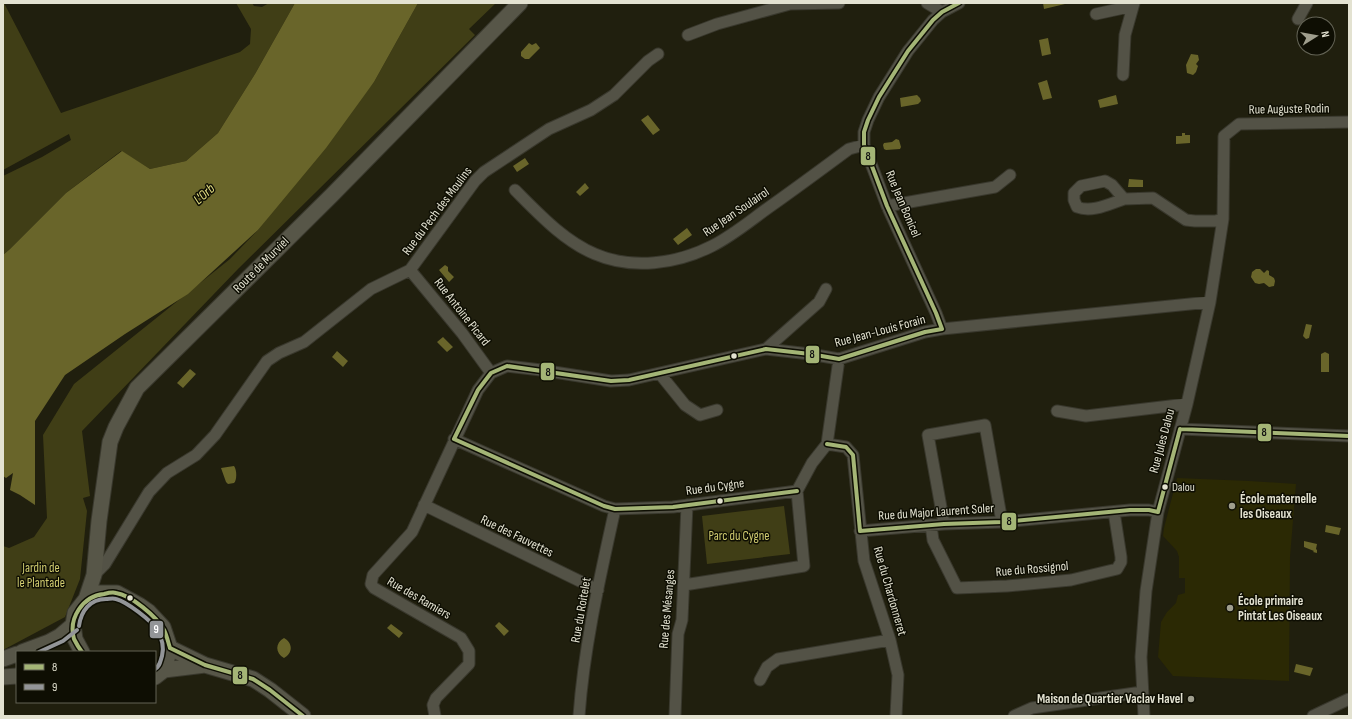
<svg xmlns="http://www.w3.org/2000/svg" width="1352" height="719" viewBox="0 0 1352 719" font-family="'Sofia Sans Condensed',sans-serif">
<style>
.built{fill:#2b2904}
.green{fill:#403e16}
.water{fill:#69652a}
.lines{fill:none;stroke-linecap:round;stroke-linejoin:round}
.street-casing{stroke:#39382d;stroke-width:13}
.secondary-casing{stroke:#39382d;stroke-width:17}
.street{stroke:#535246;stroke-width:11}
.secondary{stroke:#575648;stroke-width:15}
.bus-1-casing{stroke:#0e0e03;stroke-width:7}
.bus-2-casing{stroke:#0e0e03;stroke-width:7}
.bus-1{stroke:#a4b576;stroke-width:4}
.bus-2{stroke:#939598;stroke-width:4}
.bus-dot{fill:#e3e2d1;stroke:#0e0e03;stroke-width:1.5}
.poi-dot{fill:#9f9e8d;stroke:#0e0e03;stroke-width:1.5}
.labels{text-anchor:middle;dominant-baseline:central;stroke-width:3;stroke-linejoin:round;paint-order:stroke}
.bus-label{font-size:12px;fill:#e3e2d1;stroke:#0e0e03;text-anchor:start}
.street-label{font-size:13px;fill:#e3e2d1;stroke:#0e0e03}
.poi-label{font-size:13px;font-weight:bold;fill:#e3e2d1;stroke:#0e0e03;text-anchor:start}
.park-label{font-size:13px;fill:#d1cc70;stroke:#0e0e03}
.water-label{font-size:14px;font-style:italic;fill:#e4df83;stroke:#0e0e03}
.line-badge{stroke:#0e0e03;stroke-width:1.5}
.badge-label{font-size:11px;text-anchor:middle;font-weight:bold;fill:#fff}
.pale-badge-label{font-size:11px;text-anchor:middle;font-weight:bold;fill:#111}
</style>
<rect width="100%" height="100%" fill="#201f0e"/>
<path class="built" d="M1177 478 1249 481 1296 484 1290 557 1289 681 1173 676 1158 657 1161 622 1167 612 1176 603 1178 595 1185 593V578H1179V557L1177 551 1163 536 1164 528Z"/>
<path class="green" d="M3 3H4L61 113 240 52 250 44 251 29 236 3H252L254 6 262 7 269 3H295L255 74 218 133 186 161 150 169 121 151 66 193 10 249 3 255V176L42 157 71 140 69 134 3 170Z
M418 3H496L469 29 475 35 238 269 82 431 90 496 83 498 87 511 80 579 65 617 3 650V546L9 548 34 537 47 518 43 435 74 384 230 259 258 230 374 82Z
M784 506 790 554 707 564 702 516Z"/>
<path class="water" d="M295 3H418L374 82 326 148 258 230 188 294 125 334 65 375 35 421V505L20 495 10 490 13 473 6 478 3 476V255L10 249 66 193 122 151 150 169 186 161 218 133 255 74Z
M1043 3H1064L1065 4 1044 9Z
M1048 38 1051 54 1042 56 1039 40Z
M529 43 532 45 536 43 540 48 529 59H525L521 56V52Z
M1191 54 1198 55 1199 60 1196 64 1198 66 1196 72 1193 75 1187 73 1186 65Z
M1047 80 1052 98 1043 100 1038 83Z
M917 95 920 98 921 101 918 104 901 107 900 98Z
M1116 95 1118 104 1100 108 1098 100Z
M648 115 660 130 653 135 641 120Z
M1182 133H1185V135H1190V143L1176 144V136H1182Z
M896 139 899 140 901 147 900 149 886 150 884 149 883 145 884 143 892 142Z
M525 158 529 164 517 172 513 166Z
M1129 179 1143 180V187H1128Z
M585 183 589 188 580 196 576 192Z
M687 228 692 235 678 245 673 239Z
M445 265 448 267V271L454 277 449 282 439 270Z
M1256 269H1260L1264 273 1267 270 1269 271V275L1274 278 1275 281 1274 286 1269 287 1264 283 1259 284 1255 283 1251 277 1252 272Z
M1306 324 1312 325 1309 338 1306 339 1303 336Z
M443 337 453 347 447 352 437 342Z
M337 351 348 361 343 367 332 357Z
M1325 352 1329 354V372H1321V354Z
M190 369 196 374 183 388 177 383Z
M234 466C237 470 237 480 234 483L228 484 226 482 221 468Z
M1326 525 1341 528 1339 535 1325 532Z
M1304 541 1317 544 1316 549 1317 550V553L1313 552 1314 551 1304 547Z
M499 622 509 631 504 636 495 626Z
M391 624 403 633 399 638 387 628Z
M284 638C293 643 293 653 284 658 275 653 275 643 284 638Z
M1296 664 1313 668 1310 676 1294 672Z"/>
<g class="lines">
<g class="street-casing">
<path id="street" d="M927 3 942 12
M1096 14 1133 6
M1298 19 1307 3
M688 35 717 24 790 4 839 3
M1123 75 1125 35 1134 3
M515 190C539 214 564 241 595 254 632 270 677 264 712 246 732 236 750 221 768 208 795 189 822 169 849 149L864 145
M1124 199C1109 204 1092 213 1077 207L1074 200V193L1081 186 1105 181 1112 185 1124 199 1153 198 1186 220 1195 221H1215L1223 219
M887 206 995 187 1010 175
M410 270 462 333 491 373
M942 329 936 313 887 206 864 145V132L868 120 879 97 908 51 933 20 942 12 959 3
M766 349 819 302 826 289
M660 374 685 405 700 415 717 410
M1057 411 1086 416 1187 404
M1180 429 1349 436
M454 439 604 506 615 509 673 507 797 491
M827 444 846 447 853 455 864 561 890 640 898 675 896 716
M797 491 812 463 827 444 839 359
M424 505 598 590
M944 524 928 435 985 425 1002 522
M931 525 933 540 957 588 1007 586 1071 580 1117 569 1121 562V557L1114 512
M860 531 944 524 1002 522 1130 510H1149L1158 512
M94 575 105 564 149 492 167 473 196 455 215 435 267 361 279 353 304 342 371 289 410 270 475 181 484 172 549 129 591 110 614 95 648 61 658 54
M684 585 804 566 797 491
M760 680 767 667 778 659 890 640
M435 716 433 705 436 698 469 664V651L461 638 374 588 371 584 373 575 412 532 478 390 491 373 507 366 541 370 611 381 629 380 766 349 810 354 839 359 925 332 942 329 1210 302
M579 716C584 646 600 577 615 509
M675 716 678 634 682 620 687 505
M1014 716 1032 708 1142 692
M1144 716 1141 657 1146 591 1158 512 1187 404 1210 302 1223 219 1224 136 1239 124 1349 122
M1313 716 1349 699"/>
</g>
<g class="secondary-casing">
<path id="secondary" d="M86 599 94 575 99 521 110 442 116 427 137 388 332 195 520 3
M170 648 205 665 253 679 270 690 303 716
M22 652 49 642 60 636 73 625
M82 652 75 639 73 625 75 613 86 599 99 593H117L139 605 149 612 163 627 170 648 164 670 155 677
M3 659 17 654
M164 670 205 665
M3 677 17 676"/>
</g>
<use href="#street" class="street"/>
<use href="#secondary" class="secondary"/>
<g class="bus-1-casing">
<path id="bus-1" d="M942 329 936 313 887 206 864 145V132L868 120 879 97 908 51 933 20 942 12 959 3
M1180 429 1349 436
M454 439 478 390 491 373 507 366 611 381 629 380 766 349 810 354 839 359 925 332 942 329
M454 439 604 506 615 509 673 507 797 491
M827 444 846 447 853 455 860 531
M1158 512 1180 429
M860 531 944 524 1002 522 1130 510H1149L1158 512
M170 648 205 665 253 679 270 690 303 716
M82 652C79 648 76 643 74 639 68 618 83 596 104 594 108 593 113 592 116 593 131 595 157 617 164 630 167 636 168 642 170 648"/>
</g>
<g class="bus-2-casing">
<path id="bus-2" d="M79 626C81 611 90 599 106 599 109 599 113 598 116 599 127 602 151 620 157 630 162 638 164 648 162 656 160 662 160 666 155 669
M39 652 63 641 77 630"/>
</g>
<use href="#bus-1" class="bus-1"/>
<use href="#bus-2" class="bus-2"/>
</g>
<g class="bus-dot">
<circle cx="734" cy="356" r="3.5"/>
<circle cx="1165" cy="487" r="3.5"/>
<circle cx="720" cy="501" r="3.5"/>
<circle cx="130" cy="598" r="3.5"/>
</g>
<g class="poi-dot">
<circle cx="1232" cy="506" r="4"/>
<circle cx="1230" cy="608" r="4"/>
<circle cx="1191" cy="699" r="4"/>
</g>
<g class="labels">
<g class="bus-label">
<text x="1172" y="487">Dalou</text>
</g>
<g class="street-label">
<text transform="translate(1289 109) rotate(-1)">Rue Auguste Rodin</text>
<text transform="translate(903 204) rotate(67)">Rue Jean Bonicel</text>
<text transform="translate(437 211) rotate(-53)">Rue du Pech des Moulins</text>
<text transform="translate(736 212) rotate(-34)">Rue Jean Soulairol</text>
<text transform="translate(261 265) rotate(-45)">Route de Murviel</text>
<text transform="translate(462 312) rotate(52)">Rue Antoine Picard</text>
<text transform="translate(880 331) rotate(-15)">Rue Jean-Louis Forain</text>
<text transform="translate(1162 441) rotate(-75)">Rue Jules Dalou</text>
<text transform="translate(715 487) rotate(-8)">Rue du Cygne</text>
<text transform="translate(936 512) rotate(-4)">Rue du Major Laurent Soler</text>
<text transform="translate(517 536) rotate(26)">Rue des Fauvettes</text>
<text transform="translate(1032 569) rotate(-5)">Rue du Rossignol</text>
<text transform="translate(890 591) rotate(74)">Rue du Chardonneret</text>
<text transform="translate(419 598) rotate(30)">Rue des Ramiers</text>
<text transform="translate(667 609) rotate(-85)">Rue des Mésanges</text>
<text transform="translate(581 610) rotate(-80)">Rue du Roitelet</text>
</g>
<g class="poi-label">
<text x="1240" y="499">École maternelle<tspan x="1240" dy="15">les Oiseaux</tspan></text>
<text x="1238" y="601">École primaire<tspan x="1238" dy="15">Pintat Les Oiseaux</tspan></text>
<text x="1183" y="699" text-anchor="end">Maison de Quartier Vaclav Havel</text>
</g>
<g class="park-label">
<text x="739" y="536">Parc du Cygne</text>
<text x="41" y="568">Jardin de<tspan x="41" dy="15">le Plantade</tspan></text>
</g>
<g class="water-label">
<text transform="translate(204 194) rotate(-42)">L'Orb</text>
</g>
</g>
<g class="line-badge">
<rect x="860" y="146" width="16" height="20" rx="4" fill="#a4b576"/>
<rect x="805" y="345" width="15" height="19" rx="4" fill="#a4b576"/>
<rect x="540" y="362" width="15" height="19" rx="4" fill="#a4b576"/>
<rect x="1257" y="423" width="15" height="19" rx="4" fill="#a4b576"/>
<rect x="1001" y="512" width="16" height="19" rx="4" fill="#a4b576"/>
<rect x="149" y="620" width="15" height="19" rx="4" fill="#939598"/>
<rect x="232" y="666" width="16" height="19" rx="4" fill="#a4b576"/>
</g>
<g class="badge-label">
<text x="156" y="633">9</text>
</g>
<g class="pale-badge-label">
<text x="868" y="160">8</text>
<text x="812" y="358">8</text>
<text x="548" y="376">8</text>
<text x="1264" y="436">8</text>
<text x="1009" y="525">8</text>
<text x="240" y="679">8</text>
</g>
<rect width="1352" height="719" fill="none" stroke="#e3e2d1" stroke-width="8"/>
<rect x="16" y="651" width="140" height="52" fill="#0e0e03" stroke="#636355"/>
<rect x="24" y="664" width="20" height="6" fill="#a4b576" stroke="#636355"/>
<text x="52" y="671" font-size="12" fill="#e3e2d1">8</text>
<rect x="24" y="684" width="20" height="6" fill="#939598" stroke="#636355"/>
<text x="52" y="691" font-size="12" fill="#e3e2d1">9</text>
<g transform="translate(1316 36) rotate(79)"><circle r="19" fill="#0e0e03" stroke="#636355"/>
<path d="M0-3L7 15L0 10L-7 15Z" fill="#9f9e8d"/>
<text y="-6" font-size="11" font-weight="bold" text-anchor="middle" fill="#e3e2d1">N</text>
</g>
</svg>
